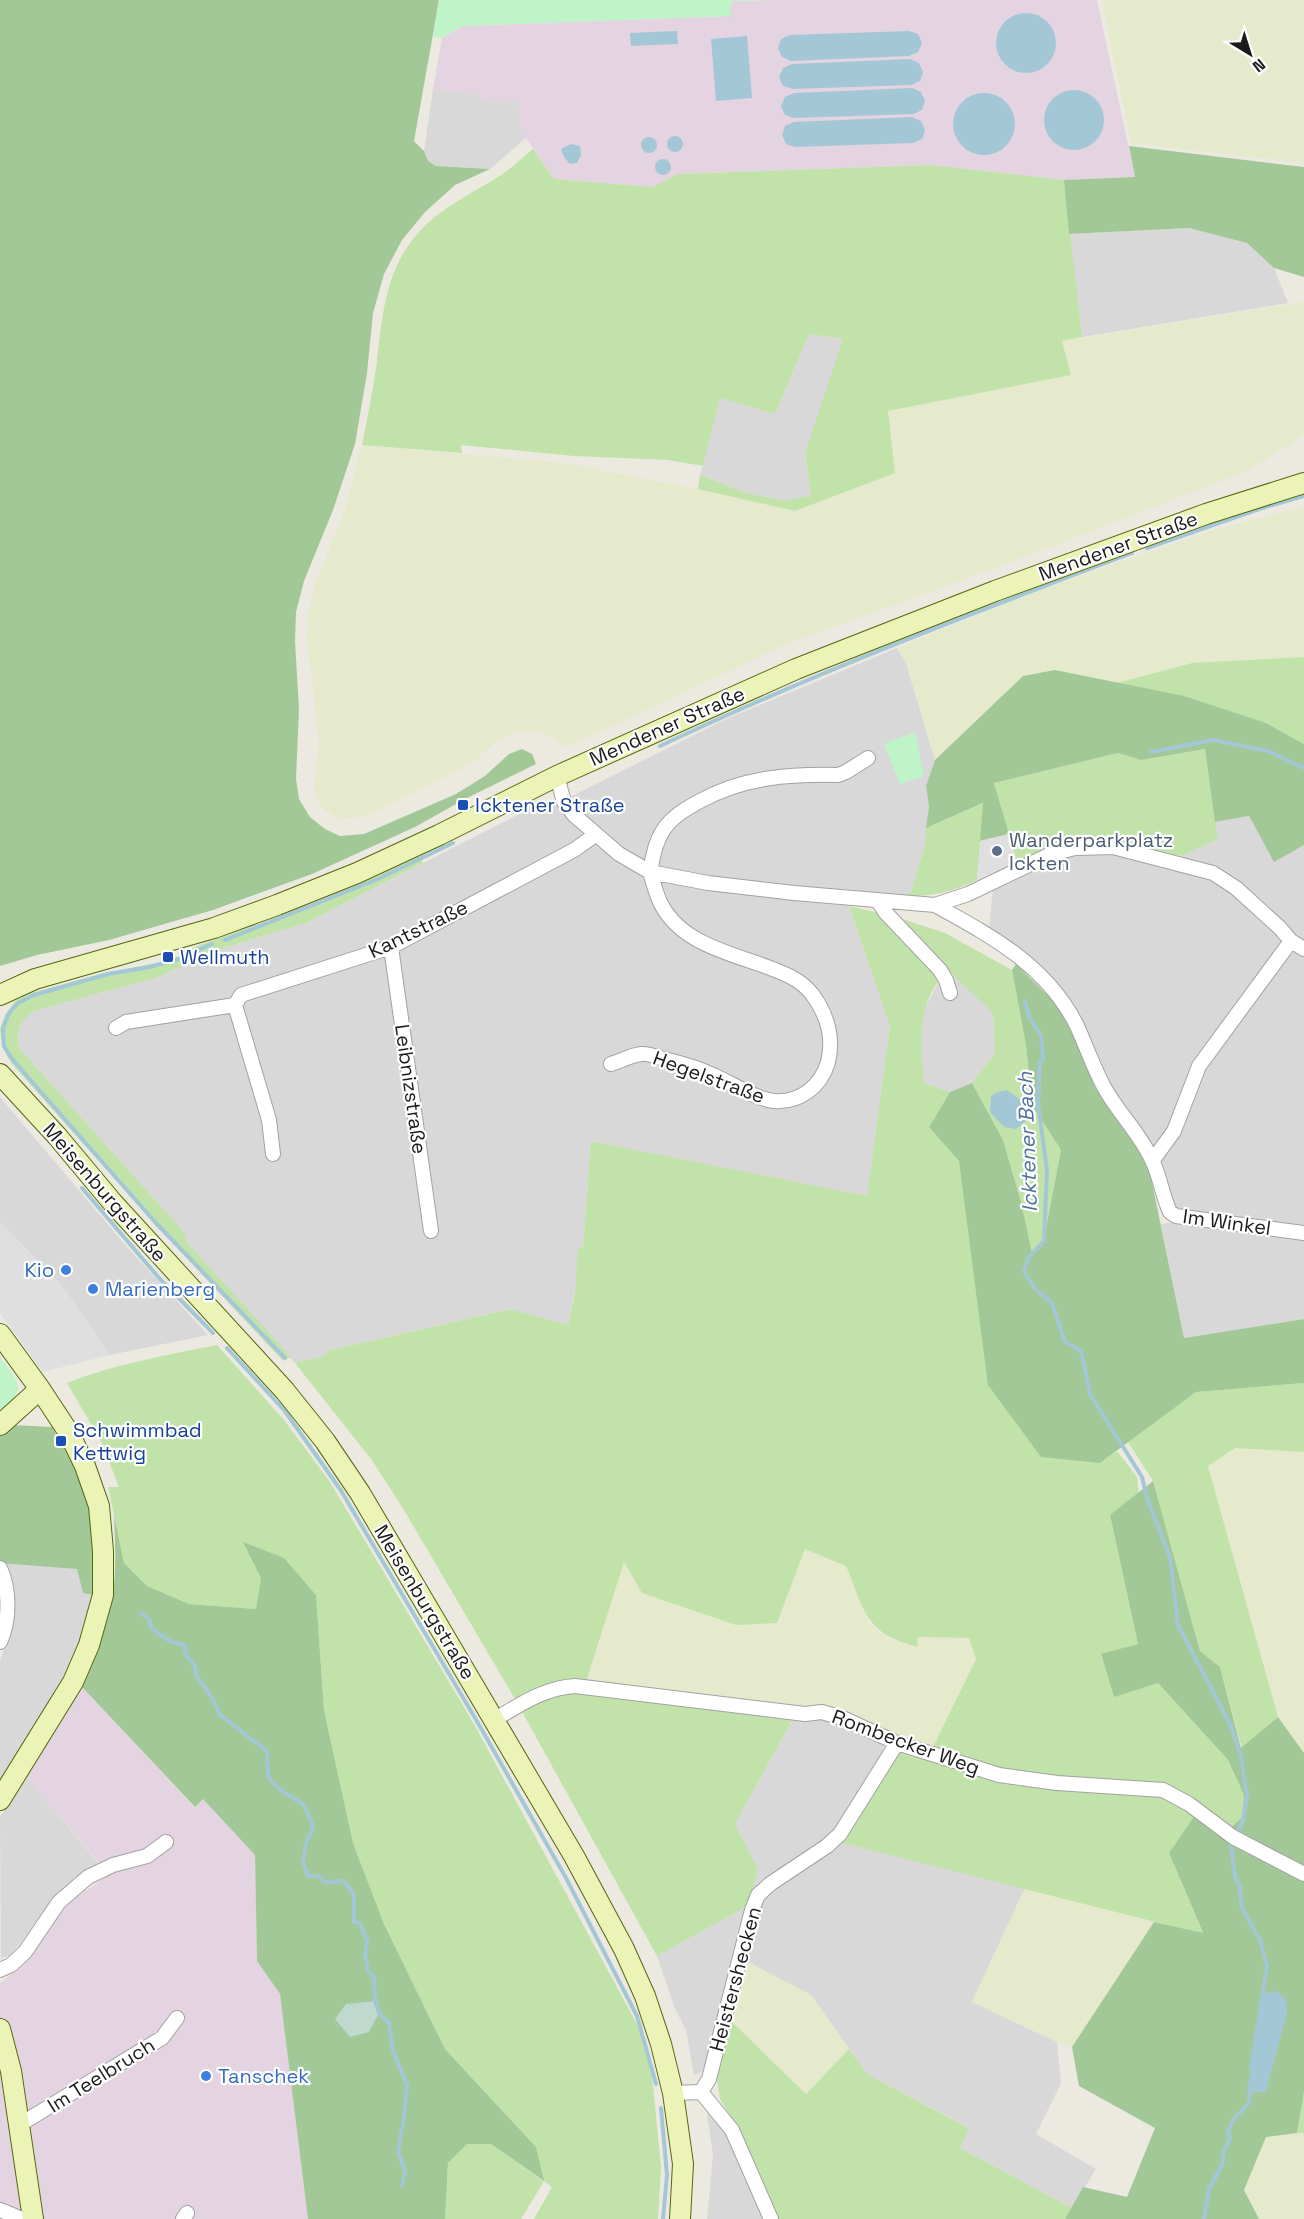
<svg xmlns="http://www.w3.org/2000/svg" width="1304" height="2219" viewBox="0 0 1304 2219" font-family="'Space Grotesk',sans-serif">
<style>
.residential{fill:#d9d8d8}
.industrial{fill:#e4d3e0}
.farmland{fill:#e5eacd}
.grass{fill:#c1e3aa}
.forest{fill:#a2c898}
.wetland{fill:#bfd9cf}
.park{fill:#bff4c8}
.parking{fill:#dfdfdf}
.water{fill:#a4c7d6}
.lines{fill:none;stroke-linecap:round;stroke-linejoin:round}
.stream{stroke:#a4c7d6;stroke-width:4}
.street-casing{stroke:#a2a2a2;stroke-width:16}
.secondary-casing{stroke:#55670d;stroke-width:22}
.street{stroke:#fff;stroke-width:14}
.secondary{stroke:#ebf3b7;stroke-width:20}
.transit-dot{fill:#1a4fb4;stroke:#fff;stroke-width:2}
.service-dot{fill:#5c6f8a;stroke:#fff;stroke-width:2}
.shop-dot{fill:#3f7fe0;stroke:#fff;stroke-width:2}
.labels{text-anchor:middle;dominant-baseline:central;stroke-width:4.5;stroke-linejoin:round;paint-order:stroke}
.street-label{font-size:20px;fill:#1b1b1b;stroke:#fff}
.transit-label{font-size:20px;fill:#164399;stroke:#fff;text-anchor:start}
.service-label{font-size:20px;fill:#4e5e75;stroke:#fff;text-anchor:start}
.shop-label{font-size:20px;fill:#366cbe;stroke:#fff;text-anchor:start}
.water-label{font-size:21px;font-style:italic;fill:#5072a2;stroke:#fff}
</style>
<rect width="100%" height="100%" fill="#ece9e1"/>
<path class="residential" d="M433 89 477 94 485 102 519 101 521 131 526 138 490 169 436 166 428 161 424 151Z
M1189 228 1247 243 1274 268 1288 303 1082 337 1069 234Z
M809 334 843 339 805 453 811 495 785 501 744 492 700 475 720 398 775 414Z
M897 648 906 663 935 760 926 786 929 807 926 842 911 892 904 896 843 889 890 1026 867 1197 591 1141 583 1248 568 1325 509 1309 327 1351 328 1355 295 1363 186 1241 185 1233 19 1048 18 1032 22 1020 34 1011 156 978 214 951 306 923 527 810 536 807 544 810 726 719Z
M1249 816 1274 861 1304 845V1319L1184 1338 1161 1224 1177 1222 1112 1091 1030 958 1015 944 989 928 993 888 1050 862 1074 856 1114 853 1178 869 1182 856 1218 839 1215 822Z
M949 970 993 1012 995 1053 972 1083 950 1092 924 1083 920 1046 924 1010 940 979Z
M0 1097 127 1247 208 1335 110 1355 62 1286 0 1222Z
M6 1562 77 1569 83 1592 95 1595 84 1640 66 1682 0 1787V1661L11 1630 15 1605 13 1582Z
M794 1717 843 1723 882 1743 885 1752 836 1833 825 1843 752 1892 758 1869 735 1824Z
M27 1777 99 1864 87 1869 67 1885 47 1906 12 1955 1 1958 0 1817Z
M839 1842 1025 1888 972 2002 1057 2042 1061 2083 1036 2134 1096 2169 1072 2208 960 2148 968 2127 867 2074 811 1995 744 1960 757 1907 770 1888Z
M748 1906 706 2070 694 2075 686 2030 675 2009 657 1956Z
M707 2113 719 2118 726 2130 767 2219H707L713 2155Z"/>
<path class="industrial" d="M779 0H1097L1135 177 1064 180 931 165 677 174 654 187 554 179 521 131 518 101 485 102 477 94 433 89 442 38 462 26 729 16 732 1Z
M81 1686 194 1807 203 1799 255 1855 257 1961 280 1994 308 2219H0V1983L19 1968 40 1944 60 1912 81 1894 109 1875 27 1777Z"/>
<path class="farmland" d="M1102 0H1304V163L1131 143Z
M1304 302V435L1247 471 995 568 784 645 567 747 540 732 518 731 498 740 471 764 366 816 340 819 323 809 314 789 319 743 307 637 308 615 315 585 344 512 362 445 562 463 698 489 795 511 895 473 887 411 1070 375 1062 341Z
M1304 507V657L1192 663 1113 684 1055 670 1023 676 935 760 906 663 897 648 1040 590 1207 532Z
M1235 1448 1304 1452V1753L1278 1717 1208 1466Z
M805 1548 846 1566 868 1620 879 1632 896 1642 917 1647V1637L969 1638 976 1659 931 1751 800 1710 586 1682 624 1561Z
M1025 1888 1154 1922 1072 2047 1057 2042 972 2002Z
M744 1960 811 1995 849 2049 806 2094 729 2019Z
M1297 2133H1304V2219H1259L1244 2190 1266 2136Z"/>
<path class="grass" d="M533 149 554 179 653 187 677 174 931 165 1064 180 1082 337 1062 341 1071 375 888 411 895 473 795 511 698 489 700 475 744 492 785 501 811 495 805 453 843 339 809 334 775 414 720 398 703 466 668 460 574 456 461 445 462 453 362 445C367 420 372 394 376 369 383 313 384 263 429 222 449 204 474 192 498 177 510 170 522 158 533 149Z
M1304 657V744L1266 723 1113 684 1192 663Z
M1205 749 1218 839 1182 856 1097 840 1054 845 1017 862 994 783 1118 753 1141 760Z
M984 803 977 880C949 893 934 896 904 896L911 892 926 842V828Z
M420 856 423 863 306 923 214 951 156 978 34 1011C18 1023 17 1029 19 1048L185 1233 186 1241 291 1357 283 1361 153 1222 12 1064 2 1047 0 1029 5 1015 14 1002 27 994 104 973 172 960 194 947 311 905Z
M849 906 896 917 945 933 1012 970 1026 1045 1032 1105 1061 1150 1044 1239 1031 1254 1021 1202 1003 1140 972 1083 995 1053 993 1013 949 971C916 997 920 1045 924 1083L950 1092 929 1127 959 1161 966 1207 1100 1463 1117 1451 1137 1477 1139 1494 1110 1515 1138 1644 1101 1655 1114 1696 1158 1683 1228 1760 1244 1795 1242 1819 1230 1828 1165 1785 1003 1771 931 1751 976 1659 969 1638 918 1637 917 1647C865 1633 865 1612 846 1566L805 1549 777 1623 736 1625 642 1593 624 1562 586 1682 794 1717 735 1824 758 1869 748 1906 657 1956 515 1699 401 1505 371 1459 295 1363 327 1355V1351L510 1309 568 1325 575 1292 578 1249 583 1247 591 1141 867 1196 890 1026Z
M217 1345 284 1420 330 1482 474 1724 638 2026 652 2075 661 2167 658 2219H534L552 2187 544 2181 521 2219H445L448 2163 466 2144H491L543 2181 536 2147 445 2049 384 1924 353 1843 324 1710 316 1595 244 1542 261 1578 257 1609 189 1604 147 1586 124 1563 108 1487H119L102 1443 67 1383C115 1364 166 1355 217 1345Z
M1304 1383V1452L1235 1448 1208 1466 1278 1717 1242 1749 1220 1667 1200 1651 1153 1481 1128 1442 1196 1392Z
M908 1751 1001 1781 1163 1795 1195 1815 1169 1853 1203 1934 839 1842 895 1754Z
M729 2019 806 2094 849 2049 867 2074 969 2128 960 2148 1072 2208 1065 2219H778L740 2133 720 2099 716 2073Z
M1304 2092V2133H1297Z"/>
<path class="forest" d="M0 0H439L414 141 424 151 428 161 436 166 490 169 455 185 425 212 402 240 384 274 373 313 367 373 355 444 333 510 304 581 296 612 295 641 299 710 296 779 299 799 310 817 325 829 340 836 364 834 456 794 485 776 509 754 522 749 532 754 536 764 465 799 415 827 312 874 213 910 109 940 37 955 0 966Z
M1129 146 1304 167V277L1274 268 1247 243 1189 228 1069 234 1064 180 1135 177Z
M1055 670 1184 696 1266 723 1304 744V845L1274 862 1249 816 1215 822 1205 749 1141 760 1118 753 994 783 1009 834 980 841 983 803 926 828 929 807 926 786 935 760 1023 676Z
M1016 964 1058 1006 1077 1039 1095 1088 1139 1149 1149 1168 1184 1338 1304 1319V1383L1196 1392 1100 1463 1041 1457 988 1385 959 1161 929 1127 950 1092 972 1083 1003 1140 1021 1202 1032 1253 1044 1239 1061 1150 1032 1105 1026 1045 1012 970Z
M13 1425 52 1427 74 1467 93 1508 95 1595 83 1593 77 1569 0 1563V1436Z
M1153 1481 1200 1651 1220 1667 1241 1748 1278 1717 1304 1753V2092L1297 2133 1266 2137 1244 2190 1259 2219H1065L1083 2187 1127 2197 1155 2128 1079 2086 1072 2047 1154 1922 1203 1933 1169 1853 1195 1815 1230 1828 1242 1818 1244 1795 1228 1760 1158 1683 1114 1697 1101 1654 1138 1644 1110 1515Z
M114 1515 124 1563 147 1586 189 1604 256 1609 261 1578 243 1542 284 1558 316 1595 324 1710 353 1843 384 1924 445 2049 536 2147 544 2181 491 2144H467L448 2163 445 2219H308L280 1994 257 1961 255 1855 203 1799 195 1807 81 1686C94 1658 107 1629 112 1599 117 1571 115 1542 114 1515Z"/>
<path class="wetland" d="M375 2001 379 2013 369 2032 350 2037 335 2019 346 2004Z"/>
<path class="park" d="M439 0H779L732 1 730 16 462 26 442 38 433 37Z
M915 732 924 776 900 784 884 744Z
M0 1357C20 1385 28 1387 0 1413Z"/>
<path class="parking" d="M1009 834 1017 862 977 880 980 841Z
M0 1222 62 1286 110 1355 43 1372 0 1313Z"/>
<path class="water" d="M996 43a30 30 0 1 1 60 0a30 30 0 1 1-60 0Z
M677 31 678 44 631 46 630 33Z
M909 31 918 34 922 43 918 52 909 56 791 61 782 57 778 49 781 39 790 35Z
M747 36 752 98 716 101 711 39Z
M910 59 919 63 923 72 920 81 911 85 793 89 783 86 779 77 783 68 792 64Z
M912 88 921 92 925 101 922 110 913 114 794 118 785 115 781 106 785 97 794 93Z
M1044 120a30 30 0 1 1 60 0a30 30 0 1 1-60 0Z
M953 124a31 31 0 1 1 62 0a31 31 0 1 1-62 0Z
M912 117 921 121 925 130 922 139 913 143 795 147 786 144 782 135 785 126 794 122Z
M667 144a8 8 0 1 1 16 0a8 8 0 1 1-16 0Z
M641 145a8 8 0 1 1 16 0a8 8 0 1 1-16 0Z
M571 144 580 146 581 155 577 163 570 164 564 157 561 149Z
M655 167a8 8 0 1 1 16 0a8 8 0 1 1-16 0Z
M1007 1090 1023 1102 1026 1121 1016 1129 1004 1127 990 1112 991 1096 997 1092Z
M1277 1991 1286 1999 1287 2013 1266 2092 1249 2093 1252 2052 1263 1993Z"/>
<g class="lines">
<path class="stream" d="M1147 548 1259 509 1304 496
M660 746C814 673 973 613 1132 553
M1151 752 1213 740 1268 751 1304 768
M225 940 378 879 453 843
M212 944 178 959 150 967 108 974 34 995 18 1003 9 1013 3 1028 4 1046 12 1059 155 1222 285 1358
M1025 1001 1029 1016 1041 1036 1043 1060 1040 1061 1038 1104 1047 1170 1044 1241 1028 1258 1024 1271 1035 1289 1052 1303 1065 1342 1081 1351 1090 1394 1142 1477 1147 1498 1170 1557 1178 1625 1231 1726 1241 1757 1247 1796 1243 1820 1238 1832
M82 1188 159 1278 213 1333
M227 1348 284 1410 340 1489 478 1723 566 1878 637 2016 656 2084
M141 1613 149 1619 152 1629 171 1642 184 1645 186 1648 185 1654 195 1666 196 1675 212 1698 220 1715 267 1751 268 1777 279 1789 304 1805 311 1820 313 1828 306 1843 303 1862 308 1876H318L325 1882 344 1881 354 1895V1922L360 1923 367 1941 365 1956 368 1971 374 1977 375 2001 379 2013 389 2023 393 2051 407 2085 404 2118 398 2151 405 2170 402 2186
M1231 1844 1235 1877 1240 1887 1241 1906 1260 1940 1267 1966 1251 2069
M661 2108 667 2175 663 2219
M1204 2219 1209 2189 1222 2165 1224 2151 1230 2138 1228 2131 1234 2119 1249 2103 1250 2080"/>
<g class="street-casing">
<path id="street" d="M557 776 564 802 574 815 619 854 650 872 708 883 794 893 935 905 968 894 1051 854 1075 848 1113 847 1213 873 1236 888 1280 928 1291 941 1304 949
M650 872C653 857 655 842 664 829 673 816 687 808 700 801 744 777 789 774 838 775L846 772 868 758
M878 901 886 913 940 970 946 980 950 993
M935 905C991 936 1046 965 1076 1024 1086 1045 1093 1067 1104 1087 1118 1113 1140 1133 1152 1160 1160 1176 1162 1195 1170 1212L1176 1216 1304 1233
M391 947 431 1231
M116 1028 126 1022 235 1005
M611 1064C620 1061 632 1055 641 1054 648 1053 657 1057 664 1059 681 1063 699 1068 715 1076 734 1084 753 1098 774 1101 799 1103 821 1087 828 1062 834 1038 827 1014 812 994 801 980 786 974 770 968 731 953 680 944 660 902 656 893 653 882 650 872
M273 1154 269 1120 235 1005 241 995 391 947 574 850 595 835
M1153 1160 1174 1131 1199 1066 1291 941
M0 1568C10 1590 10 1620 0 1642
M494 1720C521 1704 544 1688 575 1686L805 1714 822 1712 845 1719 897 1743 999 1775 1057 1783 1163 1790 1189 1804 1233 1837 1304 1874
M0 1970 11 1965 25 1952 59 1902 88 1877 113 1865 147 1856 166 1842
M701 2092 709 2079 752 1910 758 1895 770 1884 827 1846 840 1834 897 1743
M701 2092 732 2130 771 2219
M673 2093 701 2092
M19 2125 162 2038 177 2018
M0 2210 22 2219
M183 2219 187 2213"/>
</g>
<g class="secondary-casing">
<path id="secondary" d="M0 995 35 979 214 928 277 905 357 873 439 835 557 776 796 669 995 591 1206 514 1304 483
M0 1074 57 1136 113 1203 285 1391 325 1441 360 1493 452 1649 574 1856 624 1949 645 1996 661 2044 673 2093 683 2164 680 2219
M0 1334 40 1389 69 1433 85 1466 99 1506 103 1551V1595L89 1645 73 1682 0 1800
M0 1425 40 1389
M0 2029 11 2071 33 2219"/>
</g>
<use href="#street" class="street"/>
<use href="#secondary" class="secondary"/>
</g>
<g class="transit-dot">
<rect x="457" y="799" width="12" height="12" rx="3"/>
<rect x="162" y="951" width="12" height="12" rx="3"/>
<rect x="55" y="1435" width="12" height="12" rx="3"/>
</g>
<circle class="service-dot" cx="997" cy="851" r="6"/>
<g class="shop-dot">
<circle cx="66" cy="1270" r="6"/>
<circle cx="93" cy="1289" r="6"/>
<circle cx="206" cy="2076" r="6"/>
</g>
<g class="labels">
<g class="street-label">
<text transform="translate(1118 546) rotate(-20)">Mendener Straße</text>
<text transform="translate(667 726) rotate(-24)">Mendener Straße</text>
<text transform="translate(418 929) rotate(-26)">Kantstraße</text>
<text transform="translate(709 1077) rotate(20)">Hegelstraße</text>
<text transform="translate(411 1089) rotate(82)">Leibnizstraße</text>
<text transform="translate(105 1192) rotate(49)">Meisenburgstraße</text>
<text transform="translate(1227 1222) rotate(8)">Im Winkel</text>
<text transform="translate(425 1602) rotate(59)">Meisenburgstraße</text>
<text transform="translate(906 1742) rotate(20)">Rombecker Weg</text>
<text transform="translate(735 1979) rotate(-75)">Heistershecken</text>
<text transform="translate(101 2075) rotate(-32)">Im Teelbruch</text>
</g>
<g class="transit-label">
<text x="475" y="805">Icktener Straße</text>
<text x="180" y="957">Wellmuth</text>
<text x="73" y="1430">Schwimmbad<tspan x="73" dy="23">Kettwig</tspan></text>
</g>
<g class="service-label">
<text x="1009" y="840">Wanderparkplatz<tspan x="1009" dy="23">Ickten</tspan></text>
</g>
<g class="shop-label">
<text x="54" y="1270" text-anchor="end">Kio</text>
<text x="105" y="1289">Marienberg</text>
<text x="218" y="2076">Tanschek</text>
</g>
<g class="water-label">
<text transform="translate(1027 1142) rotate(-92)">Icktener Bach</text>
</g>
</g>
<g transform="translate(1250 54) rotate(142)" stroke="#ffffff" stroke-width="4.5" paint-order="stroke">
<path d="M0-4.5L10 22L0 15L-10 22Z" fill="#1b1b1b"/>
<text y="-9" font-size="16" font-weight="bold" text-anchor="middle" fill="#1b1b1b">N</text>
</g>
</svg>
